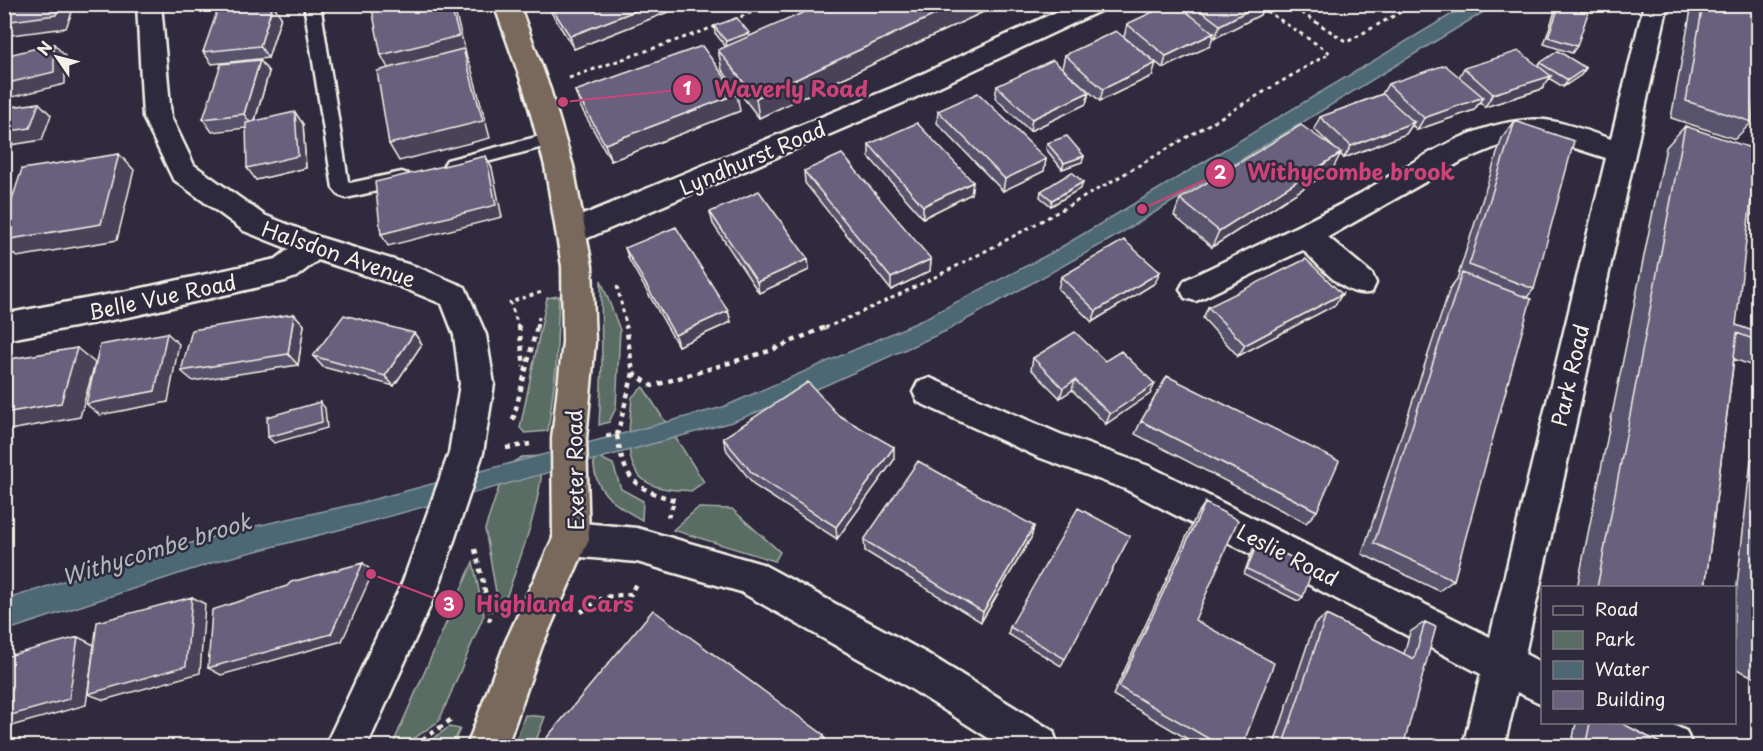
<svg xmlns="http://www.w3.org/2000/svg" width="1763" height="751" viewBox="0 0 1763 751" font-family="'Playpen Sans',sans-serif">
<style>
.green{fill:#5a6d65;stroke:#a7afa6;stroke-width:1.5}
.water{fill:#4d6775;stroke:#909ea3;stroke-width:1.5}
.lines{fill:none;stroke-linecap:round;stroke-linejoin:round}
.service-casing{stroke:#f4f1e8;stroke-width:5}
.minor-casing{stroke:#f4f1e8;stroke-width:5}
.tertiary-casing{stroke:#f4f1e8;stroke-width:5}
.trunk-casing{stroke:#f4f1e8;stroke-width:5}
.path-far1{stroke:#f4f1e8;stroke-width:3;stroke-dasharray:4 4;stroke-linecap:butt}
.path{stroke:#f4f1e8;stroke-width:4.5;stroke-dasharray:5 5;stroke-linecap:butt}
.service{fill:#2f2a3d;fill-rule:evenodd}
.minor{fill:#2f2a3d;fill-rule:evenodd}
.tertiary{fill:#2f2a3d;fill-rule:evenodd}
.trunk{fill:#78695c;fill-rule:evenodd}
.wall{fill:#59536c;stroke:#f4f1e8;stroke-width:1.5}
.shaded-wall{fill:#494358;stroke:#f4f1e8;stroke-width:1.5}
.building{fill:#68607d;stroke:#f4f1e8;stroke-width:1.5}
.labels{text-anchor:middle;dominant-baseline:central;stroke-width:5;stroke-linejoin:round;paint-order:stroke}
.street-label{font-size:21px;fill:#f4f1e8;stroke:#2f2a3d}
.water-label{font-size:22px;font-style:italic;fill:#b1baba;stroke:#2f2a3d}
.leader{fill:none;stroke:#cc4377;stroke-width:2}
.callout-dot{fill:#cc4377;stroke:#2f2a3d;stroke-width:2}
.mark-label{font-size:18px;text-anchor:middle;font-weight:bold;fill:#fff}
.callout-label{font-size:22px;text-anchor:middle;font-weight:bold;fill:#cc4377;stroke:#2f2a3d;stroke-width:5;stroke-linejoin:round;paint-order:stroke}
</style>
<rect width="100%" height="100%" fill="#2f2a3d"/>
<filter id="ink" filterUnits="userSpaceOnUse"><feTurbulence type="fractalNoise" baseFrequency=".0167" numOctaves="2"/><feDisplacementMap in="SourceGraphic" scale="12" xChannelSelector="R" yChannelSelector="G"/><feConvolveMatrix kernelMatrix="1 2 1 2 8 2 1 2 1" color-interpolation-filters="sRGB"/></filter>
<g filter="url(#ink)">
<path class="green" d="M601 280 620 330 616 408 609 422 599 425 602 365Z
M559 296 556 369 548 431 525 433 520 428 547 298Z
M643 387 704 482 691 491C681 490 668 490 658 487 618 476 630 428 632 397Z
M594 455 613 464 621 489 643 501 642 520C614 504 591 491 594 455Z
M543 456C542 505 516 569 500 615L485 529 506 466 522 457Z
M698 508 732 509 780 552 775 561 673 530Z
M473 562 484 615 439 721 403 746H392Z
M525 715 545 717 534 746H514Z
M449 727 460 729 452 746H423Z"/>
<path class="water" d="M1467 5H1495L1111 239 946 331 824 386 732 422 354 526 221 560 5 631 4 600 130 560 238 530 360 503 723 407 918 322 1053 252Z"/>
<g class="lines">
<g class="service-casing">
<path id="service" d="M304 4H320L348 181 350 183 402 172 408 174 411 179 408 184 346 198 340 196 333 188Z
M552 133 558 135 561 139 558 143 453 171 447 170 444 165 447 160Z"/>
</g>
<g class="minor-casing">
<path id="minor" d="M137 4H161L171 117 194 165 264 215 322 238 417 267 465 287 486 335 494 384 483 453 439 586 367 746H325L403 581 449 453 460 384 454 335 442 304 396 285 318 260 296 277 285 281 133 316 4 340V314L133 290 276 259 289 249 244 231 173 179 143 117Z
M1073 4H1107L1104 9 912 99 583 240 572 243 561 240 557 232 561 224 894 87Z
M1644 4H1668L1525 654 1542 663V704L1517 692 1504 746H1463L1481 674 1125 489 1038 457 918 402 913 392 918 382 930 378 1060 434 1149 466 1490 637 1606 158 1550 140 1528 139 1508 142 1462 161 1328 237 1372 274 1376 283 1372 292C1346 300 1321 266 1303 250L1196 301 1185 298 1180 289 1185 280C1240 254 1295 228 1349 200 1405 169 1461 125 1527 120 1555 117 1585 131 1611 139Z
M1602 722H1667L1686 731 1692 746H1628L1608 736Z"/>
</g>
<g class="tertiary-casing">
<path id="tertiary" d="M571 522 637 528 762 564 928 654 1053 731 1058 746H1001L900 682 741 592 637 562 571 556 558 551 553 539 558 527Z"/>
</g>
<g class="trunk-casing">
<path id="trunk" d="M494 4H519L550 89 573 166 592 266 595 342 586 439 589 539 542 646 507 746H467L505 643 553 538 552 439 563 342 562 266 545 166 524 89Z"/>
</g>
<path class="path-far1" d="M1288 4 1347 42 1415 4
M733 20 772 4
M569 78 717 26
M617 286 627 328
M519 328 510 302 542 292
M537 328 539 317
M825 328C1001 253 1165 149 1330 53L1256 4"/>
<path class="path" d="M519 326 524 367
M633 373 652 386 769 351 828 326
M513 420 537 326
M617 435C624 478 633 489 675 500L668 517
M606 436 617 435 633 373 626 326
M506 448 530 444
M475 549 491 616 489 621
M581 612 604 597 631 594 636 583
M414 746 452 719"/>
<use href="#service" class="service"/>
<use href="#minor" class="minor"/>
<use href="#tertiary" class="tertiary"/>
<use href="#trunk" class="trunk"/>
</g>
<path class="wall" d="M201 4H220L202 6Z
M546 4H688L574 49Z
M815 4H1000L759 118 722 70 718 50 726 47 715 33 714 26 750 36 818 7Z
M1181 4H1264L1260 15 1215 38 1213 36 1210 46 1163 68 1124 37 1127 24 1180 8Z
M1557 4H1591L1585 12 1577 46 1572 53 1544 44 1555 11 1559 5Z
M1692 4H1758L1752 122 1735 139 1671 118Z
M281 17 268 58 212 64 203 52Z
M1065 55 1152 76 1100 101 1062 68Z
M1540 63 1586 68 1581 75 1563 87 1549 78 1542 89 1485 107 1480 102 1474 110 1417 130 1412 125 1406 134 1344 158 1340 154 1332 170 1212 247 1174 216 1180 199 1335 149 1314 129 1320 117 1382 94 1388 84 1459 77 1464 68 1538 66Z
M269 72 255 121 303 124 306 168 256 180 246 128 212 132 203 119Z
M997 86 1089 92 1086 104 1030 131 995 98Z
M575 91 740 111 611 161 581 108Z
M938 111 1046 159 1044 171 1003 191 937 123Z
M1515 121 1534 289 1527 297 1454 580 1439 591 1362 554 1450 288 1457 279 1502 138Z
M1685 126 1736 325 1758 333V368L1734 359 1705 588H1577L1666 147Z
M1047 143 1084 156 1082 162 1062 169 1046 149Z
M869 144 973 182 971 194 923 218 869 157Z
M804 171 931 259 930 271 891 290 805 183Z
M1083 182 1081 188 1051 206 1040 197 1041 191Z
M1758 207V228L1756 227Z
M710 212 808 259 809 270 759 293 713 224Z
M625 248 728 311 731 322 678 346 629 260Z
M1061 277 1155 283 1092 322 1058 289Z
M1342 294 1335 305 1238 356 1203 318 1208 307Z
M294 314 304 325 298 365 193 381 181 371Z
M414 333 422 344 394 386 323 367 313 356Z
M1033 358 1105 361 1150 394 1106 424 1072 390 1060 398 1031 369Z
M838 415 894 460 837 539 755 486 727 451 723 438Z
M1141 421 1317 511 1306 523 1135 434Z
M1758 455V679L1734 668V612L1751 460Z
M1205 503 1195 620 1242 747H1201L1113 695 1196 516Z
M1034 526 1031 538 981 622 865 551 864 540Z
M1130 536 1061 666 1008 634 1010 627Z
M1258 541 1303 597 1298 601 1244 574 1254 546Z
M1326 615 1404 654 1410 632 1425 622 1403 747H1273L1314 625Z
M1576 723H1621L1668 747H1571Z"/>
<path class="shaded-wall" d="M60 4H75L66 28 4 36V22Z
M273 4 281 17 268 58 260 46Z
M450 4H453L466 53H465L471 67 490 138 399 161 389 144 390 72 381 55Z
M653 4H688L574 49 570 36Z
M958 4H1000L759 118 756 98Z
M1261 4H1264L1260 15 1215 38 1220 25Z
M749 33 750 39 727 48 726 41Z
M1214 33 1210 46 1163 68 1166 56Z
M54 44 65 56V84L4 99V84Z
M260 60 269 72 253 127 244 114Z
M1156 63 1152 76 1100 101 1103 89Z
M1586 68 1581 75 1563 87 1568 80Z
M1551 76 1542 89 1485 107 1493 94Z
M1089 92 1086 104 1030 131 1032 119Z
M737 94 740 111 611 161 605 144Z
M1483 97 1474 110 1417 130 1424 118Z
M39 103 51 115 42 140 4 146V132Z
M295 112 303 124 306 168 256 180 247 168Z
M1414 122 1406 134 1344 158 1351 146Z
M1341 153 1332 170 1212 247 1219 231Z
M119 154 134 170 117 240 17 257 4 246V240Z
M486 156 492 168 502 217 388 246 381 234Z
M1084 156 1082 162 1062 169 1064 163Z
M1046 159 1044 171 1003 191 1005 179Z
M973 182 971 194 923 218V206Z
M1083 182 1081 188 1051 206 1052 200Z
M4 205 13 213 4 238Z
M808 259 809 270 759 293 757 282Z
M931 259 930 271 891 290V278Z
M1160 272 1155 283 1092 322 1096 311Z
M1342 294 1335 305 1238 356 1245 345Z
M728 311 731 322 678 346 675 335Z
M294 314 304 325 298 365 288 354Z
M167 333 179 344 168 402 100 415 86 404Z
M414 333 422 344 394 386 385 376Z
M77 348 95 363 80 417 4 431V413Z
M1075 380 1072 390 1060 398 1063 388Z
M1155 384 1150 394 1106 424 1110 414Z
M320 402 325 408 327 428 274 443 268 437Z
M894 447V460L837 539 836 527Z
M1034 526 1031 538 981 622 983 612Z
M363 563 373 572 342 641 221 675 208 668Z
M192 597 205 604 200 673 104 700 88 694Z
M78 637 94 645 86 705 4 728V717Z
M824 735 826 744 824 747H816Z"/>
<path class="building" d="M4 4H60L56 15 4 22Z
M273 4 260 46 203 52 218 9Z
M371 4H450L459 36 381 55Z
M549 4H653L570 36Z
M823 4H958L756 98 718 50Z
M1170 4H1176L1214 33 1166 56 1127 24Z
M1192 4H1261L1220 25Z
M1560 4 1588 13 1577 46 1548 37Z
M1703 4H1758V68L1752 122 1686 101Z
M737 18 749 33 726 41 714 26Z
M1116 31 1156 63 1103 89 1065 55Z
M54 44V72L4 84V56Z
M702 46 737 94 605 144 575 91Z
M463 49 483 121 389 144 377 71Z
M1519 51 1551 76 1493 94 1464 68Z
M1558 51 1586 68 1568 80 1540 63Z
M260 60 244 114 203 119 221 64Z
M1053 60 1089 92 1032 119 997 86Z
M1445 65 1483 97 1424 118 1388 84Z
M978 93 1046 159 1005 179 938 111Z
M1383 94 1414 122 1351 146 1320 117Z
M39 103 30 128 4 132V108Z
M295 112 298 156 247 168 246 123Z
M1515 121 1574 141 1534 289 1469 265Z
M917 123 973 182 923 206 869 144Z
M1301 125 1341 153 1219 231 1180 199Z
M1685 126 1757 150 1736 325 1758 333V341L1737 333 1705 588H1597Z
M1067 136 1084 156 1064 163 1047 143Z
M119 154 101 224 4 240V224L22 169Z
M842 154 931 259 891 278 804 171Z
M486 156 496 205 381 234 375 182Z
M1072 172 1083 182 1052 200 1041 191Z
M759 191 808 259 757 282 710 212Z
M676 227 728 311 675 335 625 248Z
M1124 240 1160 272 1096 311 1061 277Z
M1306 259 1342 294 1245 345 1208 307Z
M1462 273 1531 299 1454 580 1374 543Z
M294 314 288 354 181 371 192 330Z
M344 315 414 333 385 376 313 356Z
M1075 332 1105 361 1121 351 1155 384 1110 414 1075 380 1063 388 1033 358Z
M167 333 155 391 86 404 100 345Z
M77 348 61 403 4 413V360Z
M1167 376 1339 461 1317 511 1141 421Z
M808 382 838 415 894 447 836 527 752 473 723 438Z
M320 402 322 422 268 437 267 417Z
M918 461 1034 526 983 612 864 540Z
M1205 503 1238 520 1195 620 1274 663 1242 747H1223L1119 687Z
M1078 508 1130 536 1065 659 1010 627Z
M1258 541 1313 568 1303 597 1247 569Z
M363 563 331 634 208 668 212 610 287 586 291 582Z
M1758 595V658L1753 656Z
M192 597 186 666 88 694 97 622Z
M653 610 824 735 816 747H539Z
M1326 615 1414 659 1425 622 1436 627 1403 747H1282Z
M78 637 69 699 4 717V657Z
M1590 723H1621L1668 747H1585Z
M885 741 893 747H882Z"/>
</g>
<g class="labels">
<g class="street-label">
<text transform="translate(752 157) rotate(-23)">Lyndhurst Road</text>
<text transform="translate(339 253) rotate(19)">Halsdon Avenue</text>
<text transform="translate(162 296) rotate(-12)">Belle Vue Road</text>
<text transform="translate(1569 375) rotate(-77)">Park Road</text>
<text transform="translate(574 470) rotate(-91)">Exeter Road</text>
<text transform="translate(1288 554) rotate(27)">Leslie Road</text>
</g>
<g class="water-label">
<text transform="translate(156 548) rotate(-17)">Withycombe brook</text>
</g>
</g>
<path class="leader" d="M563 102L687 89M1142 209L1220 173M371 574L449 604"/>
<g class="callout-dot">
<circle cx="563" cy="102" r="6"/>
<circle cx="1142" cy="209" r="6"/>
<circle cx="371" cy="574" r="6"/>
<circle cx="687" cy="89" r="15"/>
<circle cx="1220" cy="173" r="15"/>
<circle cx="449" cy="604" r="15"/>
</g>
<g class="mark-label">
<text x="687" y="95">1</text>
<text x="1220" y="179">2</text>
<text x="449" y="611">3</text>
</g>
<g class="callout-label">
<text x="791" y="97">Waverly Road</text>
<text x="1351" y="180">Withycombe brook</text>
<text x="555" y="612">Highland Cars</text>
</g>
<rect width="1763" height="751" fill="none" stroke="#2f2a3d" stroke-width="24"/>
<rect x="12" y="12" width="1739" height="727" fill="none" stroke="#f4f1e8" stroke-width="2" filter="url(#ink)"/>
<rect x="1541" y="586" width="195" height="138" fill="#2f2a3d" stroke="#7e7a81" stroke-width="1.5"/>
<rect x="1553" y="606" width="30" height="9" fill="#2f2a3d" stroke="#7e7a81" stroke-width="1.5"/>
<text x="1595" y="616" font-size="18" fill="#f4f1e8">Road</text>
<rect x="1553" y="631" width="30" height="18" fill="#5a6d65" stroke="#7e7a81" stroke-width="1.5"/>
<text x="1595" y="646" font-size="18" fill="#f4f1e8">Park</text>
<rect x="1553" y="661" width="30" height="18" fill="#4d6775" stroke="#7e7a81" stroke-width="1.5"/>
<text x="1595" y="676" font-size="18" fill="#f4f1e8">Water</text>
<rect x="1553" y="691" width="30" height="18" fill="#68607d" stroke="#7e7a81" stroke-width="1.5"/>
<text x="1595" y="706" font-size="18" fill="#f4f1e8">Building</text>
<g transform="translate(57 57) rotate(305)" stroke="#2f2a3d" stroke-width="4.5" paint-order="stroke">
<path d="M0-4.5L10 22L0 15L-10 22Z" fill="#f4f1e8"/>
<text y="-9" font-size="16" font-weight="bold" text-anchor="middle" fill="#f4f1e8">N</text>
</g>
</svg>
